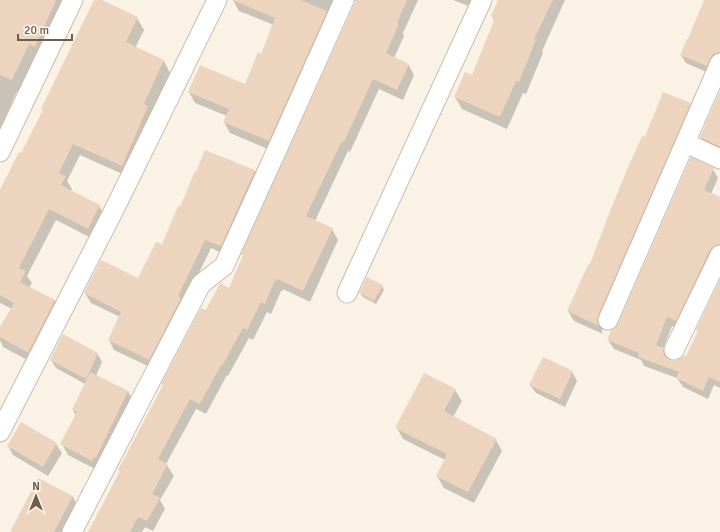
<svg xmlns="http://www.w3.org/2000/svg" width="720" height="532" viewBox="0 0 720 532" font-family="Signika,sans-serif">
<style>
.shadow{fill:#0003}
.building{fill:#ecd4bf}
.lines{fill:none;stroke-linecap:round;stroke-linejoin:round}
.minor-casing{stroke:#cabbac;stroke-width:21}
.minor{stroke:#fff;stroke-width:19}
</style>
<rect width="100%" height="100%" fill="#faf3e5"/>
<path class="shadow" d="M0 0H72L41 58 35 55 19 92 17 91 0 129Z
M95 0H100L137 18 144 30 135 48 164 61 170 73 151 113 129 177 80 155 67 181 72 189 71 191 99 206 106 217 95 240 56 220 27 276 32 283 29 288 55 301 61 313 35 364 3 347 0 340V329L12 309 0 303V192L21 155 43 111 42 109Z
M233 0H348L275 152 230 133 224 122 227 116 195 103 189 92 246 85 262 55 274 25 239 11Z
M352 0H418L403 33 404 36 394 58 408 64 414 75 403 100 379 89 350 152 348 151 315 221 332 229 338 240 310 302 283 289V291H281L271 314 267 312 253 340 249 338 228 376 227 375 206 414 196 409 166 464 174 476 160 500 165 509 153 531 145 527 142 532H90L120 472 119 470 206 312 229 289 244 257 242 254 355 4 356 1Z
M453 0H482L476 9Z
M500 0H565L542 51 543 53 526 94 523 93 507 129 462 109 455 97 472 77 495 22 492 16Z
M705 0H720V62L711 74 686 63 681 55 689 40Z
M720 93V152L706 146 701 137Z
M690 104 696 114 603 326 602 332 603 334 574 321 568 311 591 265 645 138Z
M206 151 255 171 260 181 226 255 211 248 184 304 154 369 114 350 109 340 120 317 91 303 85 293 138 280 162 246 180 208Z
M713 169 718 178 711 194 720 198V254L681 330 672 326 663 349 668 358V360L674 362 687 357 698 332 697 330 720 283V388L714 385 708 399 683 387 677 378 644 366 641 360 614 349 608 340Z
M382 286 384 290 376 304 363 297 360 293Z
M97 353 102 362 96 376 128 391 134 403 99 471 68 455 62 444 76 416 73 410 85 384 56 368 51 360Z
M572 372 577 381 565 407 536 393 530 385Z
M455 390 462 401 453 417 496 440 502 451 474 503 444 488 437 476 445 460 403 439 397 428Z
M22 423 56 444 62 453 48 476 13 455 8 446Z
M39 479 73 497 79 509 67 532H11Z"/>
<path class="building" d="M0 0H56L35 47 29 44 12 80 0 75Z
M94 0H102L138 17 126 42 164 60 144 104 148 106 122 166 73 144 59 173 66 176 61 185 100 205 88 229 49 209 19 268 26 271 20 282 55 300 28 353 0 337V327L14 303 0 295V190L19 152 21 153 43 110 41 109Z
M232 0H300L327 11 269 141 223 122 229 109 188 92 200 65 245 84 258 52 261 54 275 18Z
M356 0H407L397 23 399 24 386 53 409 64 397 90 373 79 344 142 342 141 306 216 333 228 303 291 277 279V281L275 280 265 304 261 302 247 330 243 328 222 366 221 365 200 404 190 399 158 459 168 464 152 494 160 498 147 521 138 517 130 532H88L120 471 118 470 163 385 161 384 201 308 206 310 220 283 229 288 243 255 241 254Z
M498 0H553L534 39 536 40 519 82 516 81 500 117 454 97 465 72 472 75 495 18 491 16Z
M704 0H720V52L713 54 710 59 707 66 680 55 687 39H688Z
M720 91V147L700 137Z
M663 92 691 103 598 316 597 321 599 326 567 311 589 263 590 264 610 211 626 172 642 136 645 137Z
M205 150 255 170 221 246 205 240 178 296 181 298 149 360 108 340 121 312 84 293 101 260 138 278 156 242 162 244 178 206 180 207 195 171 196 172Z
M691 157 714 168 704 190 720 197V244L714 246 710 250 676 321 667 317 656 345 664 348 663 351 665 356 670 360 675 361 680 359 684 355 686 356 698 331 696 330 720 280V382L709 377 703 391 676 378 679 372 638 357 639 353 607 340 611 331H610L615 329 618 324Z
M367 277 383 285 374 301 359 293Z
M63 334 98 353 86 379 50 360Z
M543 357 573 371 560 399 529 385Z
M90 372 128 391 96 458 94 457 92 461 60 444 77 412 72 410Z
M424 373 456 389 444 411 497 439 468 492 436 476 447 454 395 428Z
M21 422 57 443 43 467 7 446Z
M38 478 73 496 54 532H10Z"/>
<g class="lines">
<g class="minor-casing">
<path id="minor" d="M686 143 720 159
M0 152 73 0
M347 293 482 0
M608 320 720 63
M674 350 720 255
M0 432 115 208 217 0
M72 532 201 284 224 266 280 143 344 0"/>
</g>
<use href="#minor" class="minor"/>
</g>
<g transform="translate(36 496)" stroke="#fdf7ea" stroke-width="3" paint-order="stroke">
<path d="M0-3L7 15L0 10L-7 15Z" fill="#705b4d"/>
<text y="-6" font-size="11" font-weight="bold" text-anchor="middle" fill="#705b4d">N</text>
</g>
<path d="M18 34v6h54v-6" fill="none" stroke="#705b4d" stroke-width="2"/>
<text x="24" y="34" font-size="12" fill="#705b4d" stroke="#fdf7ea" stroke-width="3" paint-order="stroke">20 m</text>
</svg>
